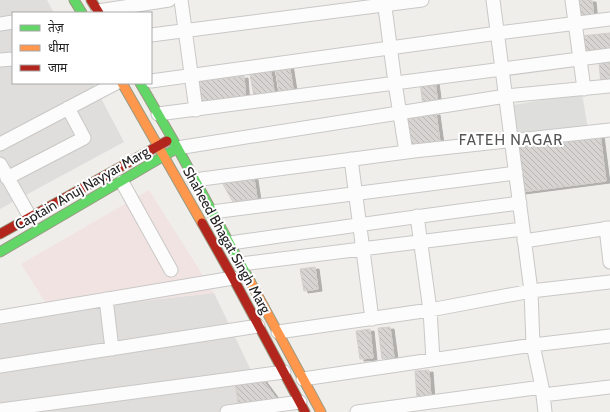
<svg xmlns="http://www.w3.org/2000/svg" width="610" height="412" viewBox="0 0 610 412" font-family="Cabin,'Noto Sans Devanagari',sans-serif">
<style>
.residential{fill:#dfdedc}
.commercial{fill:#f1e3e1}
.religious{fill:#dededc}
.building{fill:url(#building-back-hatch);stroke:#d3d0cc;filter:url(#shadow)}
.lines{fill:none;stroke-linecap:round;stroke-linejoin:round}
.street-casing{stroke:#c9c8c7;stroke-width:15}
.fast-casing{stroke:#999a82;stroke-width:11}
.slow-casing{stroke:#999a82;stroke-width:11}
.jam-casing{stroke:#999a82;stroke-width:11}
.street{stroke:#fdfcfc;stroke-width:13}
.fast{stroke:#63d668;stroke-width:9}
.slow{stroke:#ff974d;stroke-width:9}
.jam{stroke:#b3261e;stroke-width:9}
.labels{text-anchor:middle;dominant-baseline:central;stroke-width:4;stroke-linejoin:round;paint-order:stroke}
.street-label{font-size:14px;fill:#222;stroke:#fff}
.neighbourhood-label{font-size:15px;letter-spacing:1px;fill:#555;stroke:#fff}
</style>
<defs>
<pattern id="building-back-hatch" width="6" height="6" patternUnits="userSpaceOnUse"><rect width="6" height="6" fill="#d7d4d2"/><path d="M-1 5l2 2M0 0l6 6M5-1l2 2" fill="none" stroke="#b8b6b4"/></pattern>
<filter id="shadow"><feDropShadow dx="4" dy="2" stdDeviation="0" flood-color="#0004"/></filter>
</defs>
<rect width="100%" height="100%" fill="#f0eeeb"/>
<path class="residential" d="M0 0H47L54 13H13V83H93L124 142 0 209Z
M214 293 271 412H0V319L51 311Z"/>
<path class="commercial" d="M149 190 214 293 51 311 21 264Z"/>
<path class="religious" d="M582 93 588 129 514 137 513 105Z"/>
<path class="building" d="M578 0H592L594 19 578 21Z
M610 33V51L582 54 580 36Z
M610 61V84L601 85 599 62Z
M289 63 294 95 280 97 275 66Z
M270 66 275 98 255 101 249 70Z
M244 76 246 102 200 106 198 81Z
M435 81 438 104 423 106 420 82Z
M436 113 440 142 408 145 405 117Z
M600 134 606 181 521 192 515 142Z
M253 172 257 198 233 202 219 177Z
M315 267 318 289 304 291 300 269Z
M390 327 394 357 382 359 378 328Z
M370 329 373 358 360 359 356 331Z
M429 370 431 398 417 399 415 371Z
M262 379 279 402 239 409 235 382Z"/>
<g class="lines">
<g class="street-casing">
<path id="street" d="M181 0 196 110
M384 0 395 83 406 152
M493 0 531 291 533 345 542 387 545 412
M572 0 584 89
M98 11 169 0
M0 24 13 22
M151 35 422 0
M0 60 13 59
M151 81 498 33 610 19
M158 114 610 55
M0 144 116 83
M177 148 506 96 610 86
M351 159 372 319
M0 164 30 217
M7 178 84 138 68 108
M194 180 414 151 610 130
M122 182 171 270
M212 212 516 173
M417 216 430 310 433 360
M606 228 610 262
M524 241 610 228
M229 243C326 230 423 215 520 203
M241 264 523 229
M106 299 112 349
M0 317 233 278
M278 332 430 310 531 291 610 282
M0 366 258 326
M303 379 533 345 610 336
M543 395 610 387
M0 410 284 372
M227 412 300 402
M357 412 542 387"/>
</g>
<g class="fast-casing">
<path id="fast" d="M74 0 82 13
M140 83 172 138 250 281
M0 252 174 150"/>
</g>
<g class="slow-casing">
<path id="slow" d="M122 83 202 223
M250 281 321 412"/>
</g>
<g class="jam-casing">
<path id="jam" d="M91 0 99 13
M202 223 233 278 305 412
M0 234 167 141"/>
</g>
<use href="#street" class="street"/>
<use href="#fast" class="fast"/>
<use href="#slow" class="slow"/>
<use href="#jam" class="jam"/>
</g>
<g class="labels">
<g class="street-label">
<text transform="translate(82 188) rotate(-30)">Captain Anuj Nayyar Marg</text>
<text transform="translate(227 240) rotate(61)">Shaheed Bhagat Singh Marg</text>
</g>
<g class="neighbourhood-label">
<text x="511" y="140">FATEH NAGAR</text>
</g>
</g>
<rect x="12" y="12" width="140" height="72" fill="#ffffff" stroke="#a7a7a7"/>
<rect x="20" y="25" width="20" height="6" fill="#63d668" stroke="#a7a7a7"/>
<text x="48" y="32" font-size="12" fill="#222222">तेज़</text>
<rect x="20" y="45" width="20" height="6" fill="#ff974d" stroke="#a7a7a7"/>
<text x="48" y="52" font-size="12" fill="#222222">धीमा</text>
<rect x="20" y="65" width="20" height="6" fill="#b3261e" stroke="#a7a7a7"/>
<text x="48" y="72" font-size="12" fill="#222222">जाम</text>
</svg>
